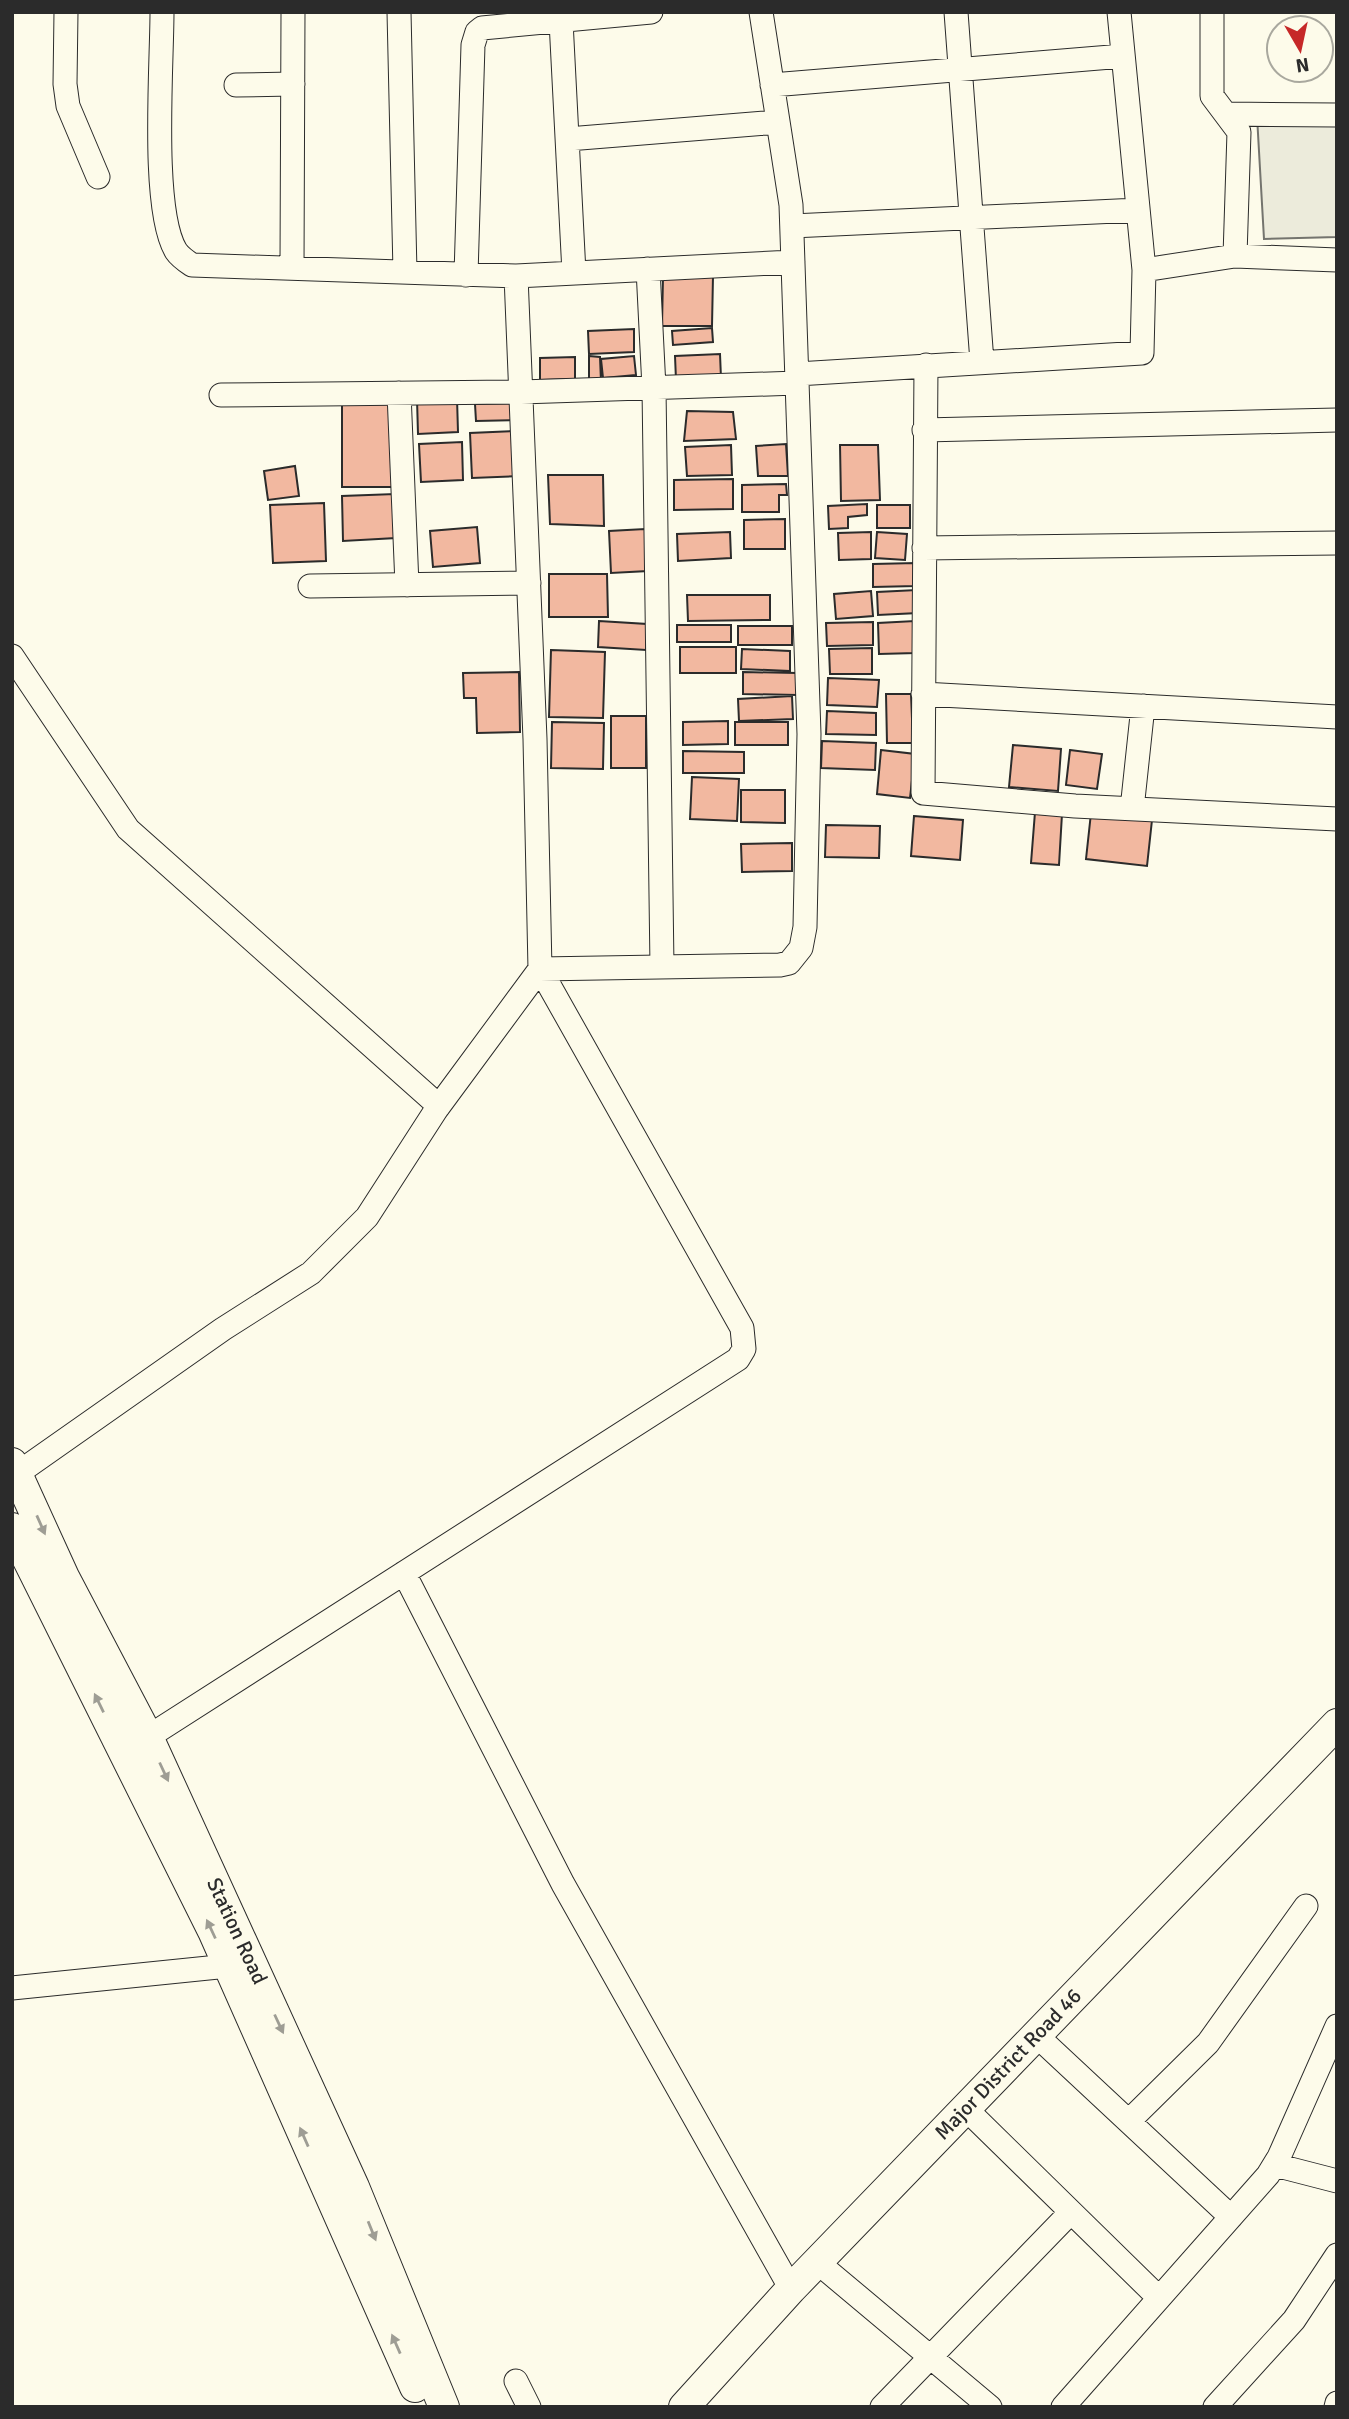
<svg xmlns="http://www.w3.org/2000/svg" width="1349" height="2419" viewBox="0 0 1349 2419" font-family="Signika,sans-serif">
<style>
.green{fill:#ecebdb;stroke:#74746e;stroke-width:2}
.building{fill:#f2b8a0;stroke:#2b2b2b;stroke-width:2}
.lines{fill:none;stroke-linecap:round;stroke-linejoin:round}
.minor-casing{stroke:#2b2b2b;stroke-width:25}
.major-casing{stroke:#2b2b2b;stroke-width:32}
.minor{stroke:#fdfbea;stroke-width:23}
.major{stroke:#fdfbea;stroke-width:30}
.oneway{fill:#9e9d94}
.labels{text-anchor:middle;dominant-baseline:central;stroke-width:5;stroke-linejoin:round;paint-order:stroke}
.street-label{font-size:21px;fill:#2b2b2b;stroke:#fdfbea}
</style>
<rect width="100%" height="100%" fill="#fdfbea"/>
<path class="green" d="M1257 116 1337 117V237L1264 239Z"/>
<path class="building" d="M663 276H713L712 326H662Z
M712 328 713 342 673 345 672 331Z
M634 329V352L589 354 588 331Z
M720 354 721 378 676 380 675 356Z
M589 356 600 357 601 382 589 381Z
M634 356 636 375 603 378 601 359Z
M575 357V379L540 380V358Z
M457 398 458 432 418 434 417 399Z
M342 402H395V487H342Z
M514 403 515 420 476 421 475 404Z
M687 411 733 412 736 439 684 441Z
M516 431 519 476 472 478 470 433Z
M462 442 463 480 421 482 419 444Z
M786 444 788 476H758L756 446Z
M731 445 732 475 687 476 685 447Z
M840 445H878L880 500 841 501Z
M295 466 299 496 268 500 264 471Z
M548 475H603L604 526 550 524Z
M733 479V509L674 510V480Z
M786 484 787 495H779V512H742V485Z
M395 494 396 538 343 541 342 496Z
M324 503 326 561 273 563 270 505Z
M867 504V515L848 517V528L829 529 828 506Z
M877 505H910V528H877Z
M785 519V549H744V520Z
M477 527 480 563 433 567 430 531Z
M645 529 648 571 611 573 609 531Z
M730 532 731 558 678 561 677 534Z
M871 532V559L839 560 838 533Z
M877 532 907 534 905 560 875 558Z
M916 563V586L873 587V564Z
M549 574H607L608 617H549Z
M917 590 918 613 878 615 877 592Z
M871 591 873 616 836 619 834 594Z
M687 595H770V620L688 621Z
M599 621 647 624 646 650 598 647Z
M915 621 916 653 879 654 878 623Z
M873 622V645L827 646 826 623Z
M677 625H731V642H677Z
M738 626H792V645H738Z
M680 647H736V673H680Z
M872 648V674H830L829 649Z
M742 649 790 651V671L741 669Z
M551 650 605 652 603 718 549 717Z
M519 672 520 732 477 733 476 698H464L463 673Z
M743 672 797 673V695L743 694Z
M828 678 879 680 877 707 827 705Z
M886 694H911L913 743H887Z
M792 696 793 719 739 721 738 699Z
M827 711 876 713V735L826 734Z
M611 716H646V768H611Z
M728 721V744L683 745V722Z
M552 722 604 723 603 769 551 768Z
M735 722H788V745H735Z
M822 741 876 743 875 770 821 768Z
M1013 745 1061 749 1058 791 1009 787Z
M881 750 915 754 910 798 877 794Z
M1070 750 1102 754 1097 789 1066 785Z
M683 751 744 752V773H683Z
M692 777 739 779 737 821 690 819Z
M741 790H785V823L741 822Z
M1035 812 1062 814 1059 865 1031 863Z
M1091 813 1152 820 1147 866 1086 859Z
M914 816 963 820 960 860 911 856Z
M826 825 880 826 879 858 825 857Z
M792 843V871L742 872 741 844Z"/>
<g class="lines">
<g class="minor-casing">
<path id="minor" d="M66 12 65 84 68 106 98 177
M162 12C162 65 151 210 176 251 180 257 186 261 192 265L516 276 793 262
M399 12 405 272
M956 12 982 362
M1119 12 1144 270
M1212 12V96L1239 132 1235 256 1337 260
M561 21 574 273
M236 85 293 84
M772 85 1123 56
M1226 114 1337 115
M568 139 778 122
M792 226 1138 210
M292 268 293 12
M648 269 654 388 662 967
M466 275 473 45 477 32 482 28 651 12
M926 365 923 793 1075 806 1337 819
M797 374 1142 353 1144 270 1235 256
M399 393 407 585
M221 395 521 392 797 383
M924 430 1337 420
M924 548 1337 543
M310 586 529 583
M12 656 128 829 439 1106
M923 694 1337 717
M1132 809 1143 706
M18 1473 223 1329 311 1273 367 1217 436 1110 540 969 535 739 516 276
M404 1573 563 1884 791 2289
M148 1737 738 1359 744 1349 742 1328 540 969 780 965 789 963 801 948 805 927 809 734 791 205 761 12
M12 1988 228 1966
M1036 2035 1231 2217
M965 2108 1159 2298
M1129 2121 1208 2043 1306 1906
M1275 2165 1337 2181
M817 2262 990 2407
M516 2381 529 2407
M882 2407 1071 2212
M1063 2407 1268 2175 1279 2157 1337 2026
M1215 2407 1294 2320 1337 2255
M1336 2407 1337 2403"/>
</g>
<g class="major-casing">
<path id="major" d="M12 1463 64 1577 148 1737 354 2187 444 2407
M12 1528 213 1931 415 2387
M684 2407 791 2289 1337 1724"/>
</g>
<use href="#minor" class="minor"/>
<use href="#major" class="major"/>
</g>
<defs><path id="oneway-solid" d="M-6-.8H1V-3.2L6.5 0L1 3.2V.8H-6Z" transform="scale(1.75)"/></defs>
<g class="oneway">
<use href="#oneway-solid" transform="translate(41 1525) rotate(66)"/>
<use href="#oneway-solid" transform="translate(99 1703) rotate(-116)"/>
<use href="#oneway-solid" transform="translate(164 1772) rotate(65)"/>
<use href="#oneway-solid" transform="translate(211 1929) rotate(-115)"/>
<use href="#oneway-solid" transform="translate(279 2024) rotate(65)"/>
<use href="#oneway-solid" transform="translate(304 2137) rotate(-114)"/>
<use href="#oneway-solid" transform="translate(372 2231) rotate(68)"/>
<use href="#oneway-solid" transform="translate(396 2344) rotate(-114)"/>
</g>
<g class="labels">
<g class="street-label">
<text transform="translate(237 1931) rotate(65)">Station Road</text>
<text transform="translate(1008 2064) rotate(-46)">Major District Road 46</text>
</g>
</g>
<rect width="1349" height="2419" fill="none" stroke="#2b2b2b" stroke-width="28"/>
<g transform="translate(1300 49) rotate(171)"><circle r="33" fill="#fdfbea" stroke="#a9a89e" stroke-width="2"/>
<path d="M0-5L12 26L0 18L-12 26Z" fill="#c62828"/>
<text y="-10" font-size="19" font-weight="bold" text-anchor="middle" fill="#2b2b2b">N</text>
</g>
</svg>
